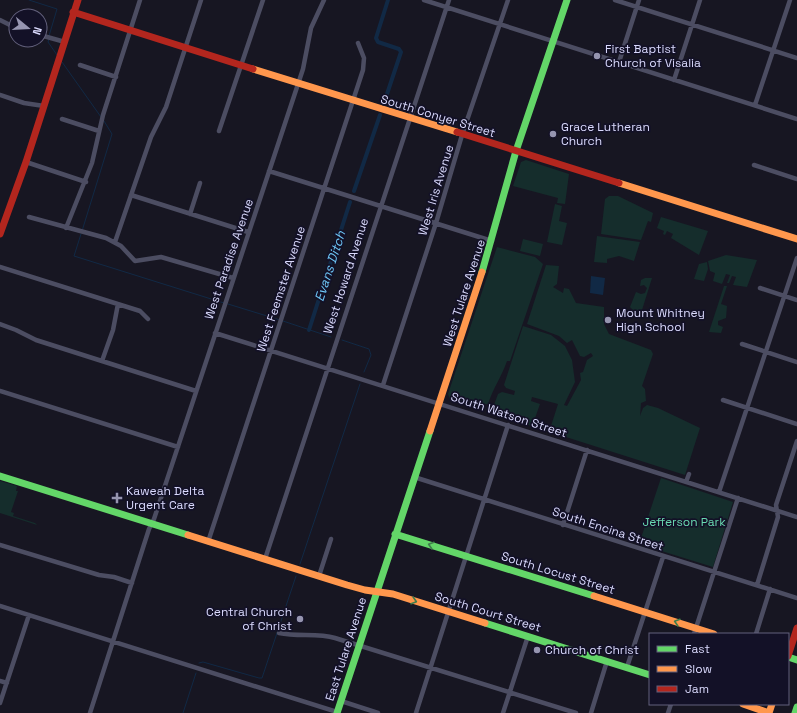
<svg xmlns="http://www.w3.org/2000/svg" width="797" height="713" viewBox="0 0 797 713" font-family="'Space Grotesk',sans-serif">
<style>
.green{fill:#152d2c;fill-rule:evenodd}
.water{fill:#112945}
.lines{fill:none;stroke-linecap:round;stroke-linejoin:round}
.stream{stroke:#112945;stroke-width:1}
.canal{stroke:#112945;stroke-width:4}
.street{stroke:#4c4d62;stroke-width:4.5}
.fast{stroke:#63d668;stroke-width:7}
.slow{stroke:#ff974d;stroke-width:7}
.jam{stroke:#b3261e;stroke-width:7}
.oneway{stroke:#3f7d4b}
.poi-dot{fill:#9695b0;stroke:#131127;stroke-width:1.5}
.labels{text-anchor:middle;dominant-baseline:central;stroke-width:3.5;stroke-linejoin:round;paint-order:stroke}
.poi-label{font-size:12px;fill:#dadafd;stroke:#131127;text-anchor:start}
.street-label{font-size:12px;fill:#dadafd;stroke:#131127}
.park-label{font-size:12px;fill:#69dab1;stroke:#131127}
.water-label{font-size:13px;font-style:italic;fill:#6ec7f7;stroke:#131127}
</style>
<rect width="100%" height="100%" fill="#171622"/>
<path class="green" d="M526 160 569 174 565 204 557 203 558 198 513 186 521 162Z
M609 196H618L653 213 651 222 648 221 641 240 601 234 605 199Z
M555 204 562 206 559 221 567 223 562 245 547 242Z
M661 217 708 231 699 255 671 238 673 234 667 231 665 235 663 234 664 231 657 228Z
M597 236 640 242 634 261 619 256 607 259V263L594 262Z
M523 239 543 244 540 256 520 251Z
M497 247 535 257 543 264 510 361H507C502 376 493 388 488 404H485L483 411 450 400 448 394Z
M726 255 757 260 747 287 733 285 736 277 732 276 729 283H727L730 275 726 274 722 284 713 281 715 273 710 271 708 261Z
M707 262 708 269 704 281 694 279 699 264Z
M546 265 559 266 557 284 553 287 563 293 564 288 569 289 576 303 604 307V324L609 334 651 350 653 354 642 386 645 389 646 401 641 403 640 416 643 408 647 405 658 408 700 428 685 475 491 413 498 394 502 392 514 395 515 391 506 388 504 385 523 326 551 335 565 346 572 360 575 382 564 405 567 406 581 380 580 373 583 372 587 360 593 356 591 353 584 357 580 356 572 340 567 343 559 336 527 324ZM532 397 558 404 551 426 534 421 540 404 531 401Z
M645 278H652L642 310 634 311 630 307 636 292 641 294 645 293 647 288 644 285 640 286 641 280Z
M724 286H727L721 304 727 306 726 318 718 321V325L723 327 721 333 709 332Z
M661 478 733 502 713 567 639 544Z
M0 481 17 486 16 491H18L11 512 14 513 13 516 35 523 37 525 0 513Z"/>
<path class="water" d="M591 276 605 278 603 295 590 293Z"/>
<g class="lines">
<path class="stream" d="M29 0 57 9 49 36
M49 39 48 42 57 55
M62 62 101 117
M82 231 112 134 104 121
M81 234 74 256 224 303
M228 304 280 320
M283 321 331 337
M342 340 369 349 371 355 364 372
M300 564 360 384
M199 663 203 662 259 678H262L296 576
M183 713 196 673"/>
<path class="canal" d="M384 103 401 52 399 49 378 42 376 38 388 0
M354 191 380 115
M309 330 350 202"/>
<path class="street" d="M424 0 797 119
M615 0 797 58
M0 20 16 28
M40 35 65 42
M619 62 639 0
M80 65 116 77
M674 80 700 0
M0 95 24 103 44 106
M755 105 790 0
M62 119 99 131
M219 131 263 0
M26 162 86 182
M754 165 797 179
M269 171 492 241
M131 195 248 232
M190 214 200 183
M29 217 106 238 121 246 135 261 161 257 233 278
M66 228 92 163 103 115 140 0
M115 242 151 137 166 107 201 0
M0 267 140 311 148 319
M760 288 797 300
M0 324 16 330 36 340 196 391
M215 333 797 517
M742 344 797 362
M102 361 113 330 118 304
M383 385 436 223 462 135 508 0
M0 391 178 447
M723 400 797 424
M414 477 797 598
M686 482 689 474
M719 492 797 258
M563 525 587 450
M208 542 363 70 364 58 358 43
M0 545 99 575 114 577 132 583
M265 559 449 0
M319 576 331 539
M757 585 778 517 776 505 797 441
M0 606 337 712
M279 633C298 637 317 633 335 638L576 713
M694 634 738 498
M756 634 770 589
M627 667 663 557
M0 681 7 683
M341 701 378 713
M0 703 29 615
M90 713 149 529 154 519 303 69 311 28 324 0
M416 713 508 425
M503 713 528 636
M591 713 607 661
M668 713 671 704"/>
<path class="fast" d="M482 272 516 151 567 0
M0 476 188 535
M395 534 594 596
M485 623 650 675
M788 657 797 660
M337 713 430 431
M795 713 797 707"/>
<path class="slow" d="M253 69 457 132
M619 183 797 239
M430 431 482 272
M188 535 347 585 365 590 393 594 485 623
M594 596 714 634
M743 704 769 713
M769 713 772 704"/>
<path class="jam" d="M73 12 253 69
M457 132 619 183
M0 234 26 162 78 0
M788 656 797 628"/>
</g>
<defs><path id="oneway-chevron" d="M-2-3.5L2.5 0L-2 3.5" fill="none" stroke-width="1.6" stroke-linecap="round" stroke-linejoin="round"/></defs>
<g class="oneway">
<use href="#oneway-chevron" transform="translate(431 545) rotate(-163)"/>
<use href="#oneway-chevron" transform="translate(414 601) rotate(17)"/>
<use href="#oneway-chevron" transform="translate(677 622) rotate(-163)"/>
</g>
<g class="poi-dot">
<circle cx="597" cy="56" r="4"/>
<circle cx="553" cy="134" r="4"/>
<circle cx="608" cy="320" r="4"/>
<path d="M115 492h4v4h4v4h-4v4h-4v-4h-4v-4h4z"/>
<circle cx="300" cy="619" r="4"/>
<circle cx="537" cy="650" r="4"/>
</g>
<g class="labels">
<g class="poi-label">
<text x="605" y="49">First Baptist<tspan x="605" dy="14">Church of Visalia</tspan></text>
<text x="561" y="127">Grace Lutheran<tspan x="561" dy="14">Church</tspan></text>
<text x="616" y="313">Mount Whitney<tspan x="616" dy="14">High School</tspan></text>
<text x="126" y="491">Kaweah Delta<tspan x="126" dy="14">Urgent Care</tspan></text>
<text x="292" y="612" text-anchor="end">Central Church<tspan x="292" dy="14">of Christ</tspan></text>
<text x="545" y="650">Church of Christ</text>
</g>
<g class="street-label">
<text transform="translate(438 116) rotate(17)">South Conyer Street</text>
<text transform="translate(436 190) rotate(-73)">West Iris Avenue</text>
<text transform="translate(229 259) rotate(-71)">West Paradise Avenue</text>
<text transform="translate(346 276) rotate(-72)">West Howard Avenue</text>
<text transform="translate(281 289) rotate(-72)">West Feemster Avenue</text>
<text transform="translate(464 293) rotate(-72)">West Tulare Avenue</text>
<text transform="translate(509 415) rotate(18)">South Watson Street</text>
<text transform="translate(608 529) rotate(18)">South Encina Street</text>
<text transform="translate(558 573) rotate(17)">South Locust Street</text>
<text transform="translate(488 612) rotate(17)">South Court Street</text>
<text transform="translate(346 649) rotate(-72)">East Tulare Avenue</text>
</g>
<g class="park-label">
<text x="684" y="522">Jefferson Park</text>
</g>
<g class="water-label">
<text transform="translate(330 266) rotate(-72)">Evans Ditch</text>
</g>
</g>
<rect x="649" y="633" width="140" height="72" fill="#131127" stroke="#63617d"/>
<rect x="657" y="646" width="20" height="6" fill="#63d668" stroke="#63617d"/>
<text x="685" y="653" font-size="12" fill="#dadafd">Fast</text>
<rect x="657" y="666" width="20" height="6" fill="#ff974d" stroke="#63617d"/>
<text x="685" y="673" font-size="12" fill="#dadafd">Slow</text>
<rect x="657" y="686" width="20" height="6" fill="#b3261e" stroke="#63617d"/>
<text x="685" y="693" font-size="12" fill="#dadafd">Jam</text>
<g transform="translate(28 28) rotate(108)"><circle r="19" fill="#131127" stroke="#63617d"/>
<path d="M0-3L7 15L0 10L-7 15Z" fill="#9695b0"/>
<text y="-6" font-size="11" font-weight="bold" text-anchor="middle" fill="#dadafd">N</text>
</g>
</svg>
